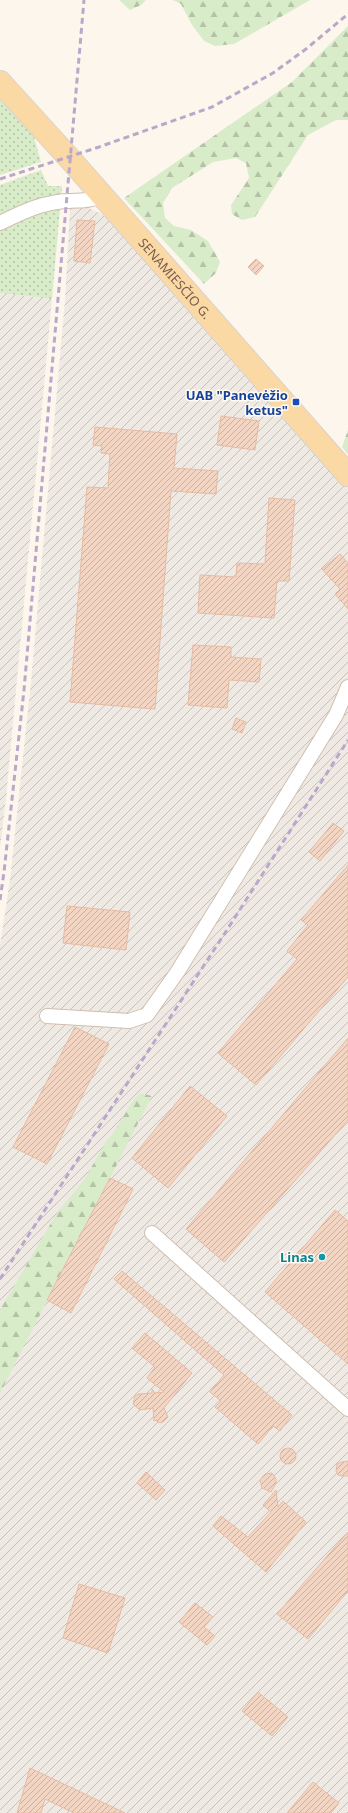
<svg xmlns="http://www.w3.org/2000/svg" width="348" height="1813" viewBox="0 0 348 1813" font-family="'Noto Sans',sans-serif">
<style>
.industrial{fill:url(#industrial-furrows)}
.grass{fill:url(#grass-dots)}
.forest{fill:url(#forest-firs)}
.building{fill:url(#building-hatch);stroke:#e6bba3}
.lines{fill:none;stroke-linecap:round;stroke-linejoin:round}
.street-casing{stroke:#d1beb0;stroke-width:16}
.primary-casing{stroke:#dad1cd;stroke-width:24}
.street{stroke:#fff;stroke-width:14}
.primary{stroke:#fbd9a5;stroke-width:22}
.rail{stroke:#b9a8c9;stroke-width:3;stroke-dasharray:6 4;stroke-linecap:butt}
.transit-dot{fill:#1a4fb4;stroke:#fffaf3;stroke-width:1.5}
.culture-dot{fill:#0f9aa8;stroke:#fffaf3;stroke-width:1.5}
.labels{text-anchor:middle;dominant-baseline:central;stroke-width:3;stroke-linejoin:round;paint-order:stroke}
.street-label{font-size:13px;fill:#7a5c4d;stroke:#fffaf3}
.transit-label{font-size:13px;font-weight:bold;fill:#164399;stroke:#fffaf3;text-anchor:end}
.culture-label{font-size:13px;font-weight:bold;fill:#0d838f;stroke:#fffaf3;text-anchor:end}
</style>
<defs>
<pattern id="industrial-furrows" width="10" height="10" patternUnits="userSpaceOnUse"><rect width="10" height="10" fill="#efe9e4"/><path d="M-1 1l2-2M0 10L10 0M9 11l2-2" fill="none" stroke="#c7c0bb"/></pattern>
<pattern id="grass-dots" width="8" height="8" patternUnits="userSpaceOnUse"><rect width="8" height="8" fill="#d8ecc9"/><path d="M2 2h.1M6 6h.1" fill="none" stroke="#b4c2a5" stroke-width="1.8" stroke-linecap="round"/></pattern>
<pattern id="forest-firs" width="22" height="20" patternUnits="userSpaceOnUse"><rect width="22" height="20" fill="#d8ecc9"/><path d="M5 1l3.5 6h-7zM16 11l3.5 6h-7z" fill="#b4c2a5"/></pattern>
<pattern id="building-hatch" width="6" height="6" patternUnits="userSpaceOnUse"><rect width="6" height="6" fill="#f3d5c3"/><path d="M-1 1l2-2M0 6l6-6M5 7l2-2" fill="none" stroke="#cab0a1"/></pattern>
</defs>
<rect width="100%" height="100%" fill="#fdf6ec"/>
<path class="industrial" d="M70 208H89L108 217 348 484V1813H0V945L10 880 31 682 65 300Z
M0 293 52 299 6 799 0 848Z"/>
<path class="grass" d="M0 95 32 130 41 162 0 175Z
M41 170 48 186H62L52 299 0 293V185Z"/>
<path class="forest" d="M119 0H146L141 5 130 10Z
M173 0H310L234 44 215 46 204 41 192 25 181 4Z
M348 26V120H336L308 135 255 217 242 220 232 214 231 205 249 178 246 163 236 158 213 162 172 188 163 203 165 218 174 226 191 230 208 241 220 262 216 273 204 284 124 198 292 82Z
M348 430V454L342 447Z
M141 1093 152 1096 0 1393V1310L57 1213 84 1180 107 1140 114 1132 134 1099Z"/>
<path class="building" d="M77 220 95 221 90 263 74 261Z
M256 259 264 266 256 275 248 267Z
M221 416 259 421 255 450 217 445Z
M95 427 177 434 174 468 218 471 216 494 171 491 155 709 70 702 87 487 108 488 110 454 101 453 102 446 93 445Z
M269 498 295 500 289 581H277L274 618 198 613 200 575 236 577 237 563 265 564Z
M340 554 348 563V609L335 594 340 589 322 569Z
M193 645 231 647V657L261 659 259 682 229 680 227 708 188 705Z
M236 718 246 722 242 733 232 729Z
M333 823 344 831 320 861 309 852Z
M348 865V977L256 1085 218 1053 297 959 287 951 308 925 301 920Z
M67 906 130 912 126 950 63 943Z
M75 1027 109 1044 47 1164 13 1147Z
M348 1038V1120L224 1262 186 1229Z
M190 1086 227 1116 168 1188 132 1158Z
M110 1178 133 1189 71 1313 47 1300Z
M335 1210 348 1221V1364L265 1292Z
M122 1271 292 1415 280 1431 273 1426 258 1444 215 1407 221 1401 210 1392 224 1375 114 1279Z
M145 1333 192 1373 164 1408 168 1417 163 1422 160 1423 155 1420 154 1421 153 1408 140 1410 133 1404 135 1396 139 1394 152 1393V1389L155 1393 164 1392 147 1378 155 1367 132 1348Z
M280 1456a8 8 0 1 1 16 0a8 8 0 1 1-16 0Z
M348 1461V1476H342L338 1475 336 1471 337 1464 341 1462Z
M146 1472 165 1490 156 1500 137 1483Z
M272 1473 276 1479V1483L271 1492 262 1488 260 1480 265 1474Z
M276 1490 278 1507 283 1501 306 1522 266 1572 213 1526 221 1516 248 1537 271 1512 263 1505Z
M348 1532V1591L308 1639 277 1614Z
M79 1584 125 1598 108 1653 63 1638Z
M195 1603 213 1617 204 1627 215 1636 207 1645 179 1622Z
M258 1692 288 1717 272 1736 242 1711Z
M30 1768 125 1813H74L45 1799 41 1813H17Z
M313 1782 339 1803 331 1813H287Z"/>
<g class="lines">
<g class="street-casing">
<path id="street" d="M0 223C14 216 28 209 43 205 51 203 60 201 68 201 80 200 91 202 101 195
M47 1016 129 1021 147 1015 178 971 336 715 348 687
M152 1233 348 1409"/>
</g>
<g class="primary-casing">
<g id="primary">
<path id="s1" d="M0 82 70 159 348 475"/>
</g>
</g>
<use href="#street" class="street"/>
<use href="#primary" class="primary"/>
<path class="rail" d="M0 179 99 147 212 107 273 73 306 49 348 14
M0 900 4 872 24 690 84 0
M0 1279 225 933 348 740"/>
</g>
<rect class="transit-dot" x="292" y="398" width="8" height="8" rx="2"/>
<circle class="culture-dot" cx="322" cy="1257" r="4"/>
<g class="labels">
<g class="street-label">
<text stroke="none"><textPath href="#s1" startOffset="263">SENAMIESČIO G.</textPath></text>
</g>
<g class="transit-label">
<text x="288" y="395">UAB "Panevėžio<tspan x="288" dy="15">ketus"</tspan></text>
</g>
<g class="culture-label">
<text x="314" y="1257">Linas</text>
</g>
</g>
</svg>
